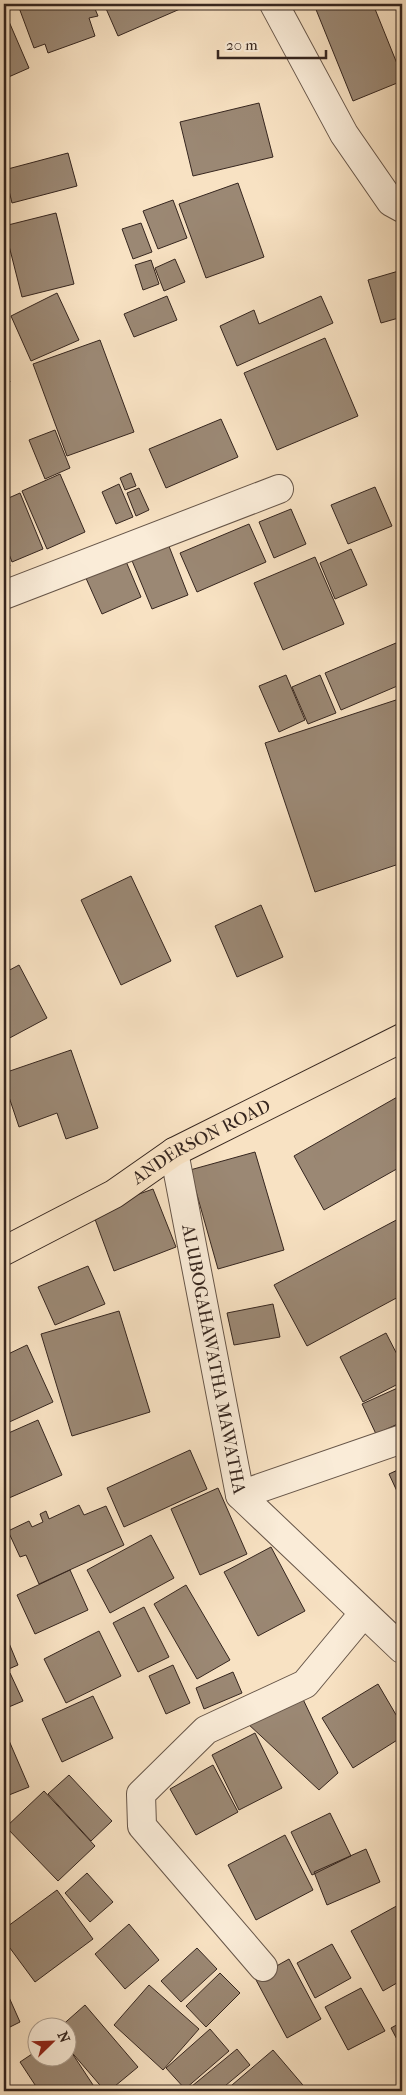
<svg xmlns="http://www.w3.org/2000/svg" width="406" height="2095" viewBox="0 0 406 2095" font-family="'IM FELL French Canon',serif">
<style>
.building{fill:#9b8874;stroke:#36261f}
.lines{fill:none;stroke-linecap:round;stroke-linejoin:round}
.minor-casing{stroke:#665548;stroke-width:30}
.major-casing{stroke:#36261f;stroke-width:30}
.minor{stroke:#faecd8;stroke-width:28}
.major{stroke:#f8e2c3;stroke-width:28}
.labels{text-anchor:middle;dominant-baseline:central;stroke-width:4;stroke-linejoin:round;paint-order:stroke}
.street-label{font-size:18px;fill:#36261f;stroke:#faecd8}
</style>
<rect width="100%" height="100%" fill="#f8e2c3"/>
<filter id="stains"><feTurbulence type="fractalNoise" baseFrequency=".004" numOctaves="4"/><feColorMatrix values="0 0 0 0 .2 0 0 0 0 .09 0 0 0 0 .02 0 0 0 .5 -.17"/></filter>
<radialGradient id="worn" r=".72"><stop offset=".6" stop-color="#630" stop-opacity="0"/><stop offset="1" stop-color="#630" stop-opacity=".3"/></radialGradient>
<path class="building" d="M21 4H93L98 16 89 18 95 36 48 53 45 44 34 48 18 5Z
M104 4H178L180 9 118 36Z
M322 4H373L402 76V81L353 101 315 7Z
M4 10 29 68 4 79Z
M259 103 273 157 193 176 180 122Z
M68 153 77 186 12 203 4 170Z
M238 183 264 257 206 278 179 204Z
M173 200 187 238 158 249 143 211Z
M56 213 74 284 22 297 4 226Z
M141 223 152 252 133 259 122 229Z
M175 259 185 282 164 291 155 268Z
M151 260 159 284 143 290 135 265Z
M402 270V317L381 323 368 280Z
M57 293 79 340 31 361 11 316Z
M167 296 177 320 134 337 124 314Z
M321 296 333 323 237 366 220 326 254 310 259 324Z
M325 338 358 416 277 450 244 373Z
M100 340 134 432 67 456 33 364Z
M4 367 10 382 4 385Z
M221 419 238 457 166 488 149 449Z
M55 430 70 468 45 479 29 440Z
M131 473 136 486 125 490 120 478Z
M60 474 85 532 47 549 22 491Z
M119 484 133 517 116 524 102 492Z
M375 487 392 526 348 544 331 505Z
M139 488 149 510 136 516 127 493Z
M20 493 43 549 12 562 4 541V500Z
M291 509 306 544 274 558 259 522Z
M249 524 266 562 197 592 180 553Z
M165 536 188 595 152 609 128 551Z
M351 549 367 585 335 599 320 563Z
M4 551 10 566 4 568Z
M315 557 344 624 283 650 254 583Z
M125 559 141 597 102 614 85 576Z
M396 643 402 657V684L341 710 325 673Z
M286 675 305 720 279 732 259 686Z
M320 675 336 713 308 724 292 687Z
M402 698V863L315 892 265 743Z
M131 876 171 961 121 985 81 900Z
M261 905 283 957 237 977 215 926Z
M19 965 47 1018 4 1041V973Z
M71 1050 98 1128 66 1139 57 1113 19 1127 4 1082V1073Z
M399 1096 402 1102V1166L324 1210 294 1156Z
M255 1152 284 1250 218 1269 190 1170Z
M153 1189 176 1247 114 1271 92 1211Z
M402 1217V1295L307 1346 274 1285Z
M88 1266 105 1304 55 1325 38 1287Z
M273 1304 280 1337 234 1345 227 1313Z
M119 1311 150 1412 72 1436 41 1334Z
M386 1333 402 1364V1382L363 1402 340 1357Z
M27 1345 53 1402 5 1424 4 1356Z
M402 1386V1422L376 1434 362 1404Z
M38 1420 62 1475 9 1498 4 1485V1435Z
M190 1450 207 1489 124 1527 107 1488Z
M402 1468V1502L389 1474Z
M218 1488 247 1554 200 1575 171 1509Z
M79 1505 84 1515 106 1506 124 1545 39 1584 26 1555 20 1557 8 1531 29 1521 32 1527 43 1522 40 1514 46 1511 49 1519Z
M151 1535 174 1578 110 1613 87 1570Z
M271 1547 305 1611 258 1636 224 1572Z
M70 1570 88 1610 35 1634 17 1595Z
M186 1585 230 1660 197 1679 154 1604Z
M144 1607 169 1657 138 1672 113 1623Z
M4 1631 18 1665 4 1671Z
M99 1631 121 1676 66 1703 44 1659Z
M173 1665 190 1703 166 1714 149 1676Z
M233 1672 242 1693 204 1709 196 1688Z
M10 1673 23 1701 4 1709V1676Z
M378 1684 402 1725V1737L353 1768 322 1718Z
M301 1695 338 1773 319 1790 247 1723Z
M93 1696 113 1738 62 1762 42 1719Z
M4 1729 29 1787 4 1797Z
M255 1733 282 1788 239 1810 212 1755Z
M213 1765 238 1812 196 1835 170 1789Z
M69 1775 112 1821 91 1841 48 1794Z
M44 1791 95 1846 58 1881 6 1827Z
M330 1813 351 1856 312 1875 291 1832Z
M285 1835 313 1890 256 1920 228 1865Z
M366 1849 380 1882 327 1905 314 1872Z
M87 1873 113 1902 90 1922 65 1893Z
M57 1890 93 1939 35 1982 4 1940V1929Z
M402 1903V1980L383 1991 351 1931Z
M129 1924 159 1960 125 1989 95 1954Z
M332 1944 351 1978 315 1998 297 1963Z
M197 1948 217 1969 181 2002 161 1981Z
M289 1959 321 2019 287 2038 255 1978Z
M220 1973 240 1993 206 2027 186 2006Z
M149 1985 199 2029 163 2070 114 2025Z
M4 1986 20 2022 4 2030Z
M361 1988 385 2031 348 2050 325 2007Z
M85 2005 138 2067 109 2091H105L68 2048V2028H59Z
M402 2022V2049L391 2028Z
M210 2029 229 2051 185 2089 166 2068Z
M68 2047 97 2091H39L20 2062 38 2050V2058H68Z
M237 2049 250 2065 219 2091H186Z
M273 2050 308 2091H225Z"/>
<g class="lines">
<g class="minor-casing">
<g id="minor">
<path d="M274 4 344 134 391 202 402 208"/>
<path d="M4 595 279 489"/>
<path id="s1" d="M174 1152 240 1495 402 1649"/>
<path d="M240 1495 402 1439"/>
<path d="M263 1967 142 1826 141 1794 206 1730 305 1684 363 1614"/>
</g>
</g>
<g class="major-casing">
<g id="major">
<path id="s2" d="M4 1251 114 1194 174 1152 402 1038"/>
</g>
</g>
<use href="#minor" class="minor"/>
<use href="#major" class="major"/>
</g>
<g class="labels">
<g class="street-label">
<text stroke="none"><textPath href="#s2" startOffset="226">ANDERSON ROAD</textPath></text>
<text stroke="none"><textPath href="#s1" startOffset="211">ALUBOGAHAWATHA MAWATHA</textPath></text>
</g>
</g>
<rect width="406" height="2095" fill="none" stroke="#f8e2c3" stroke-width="20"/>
<rect x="5" y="5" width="396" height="2085" fill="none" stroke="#36261f" stroke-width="2.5"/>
<rect x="10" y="10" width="386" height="2075" fill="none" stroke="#36261f"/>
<g transform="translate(52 2042) rotate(67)"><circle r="24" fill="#faecd8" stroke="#ac9d8e"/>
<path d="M0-4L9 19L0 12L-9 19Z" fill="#8f2418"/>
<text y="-8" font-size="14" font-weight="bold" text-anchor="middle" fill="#36261f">N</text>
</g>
<path d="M218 50v8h108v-8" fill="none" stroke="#36261f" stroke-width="2.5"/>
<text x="226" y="50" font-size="15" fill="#36261f" stroke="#faecd8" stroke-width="4" paint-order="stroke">20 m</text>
<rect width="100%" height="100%" filter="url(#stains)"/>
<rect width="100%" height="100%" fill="url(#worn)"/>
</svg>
